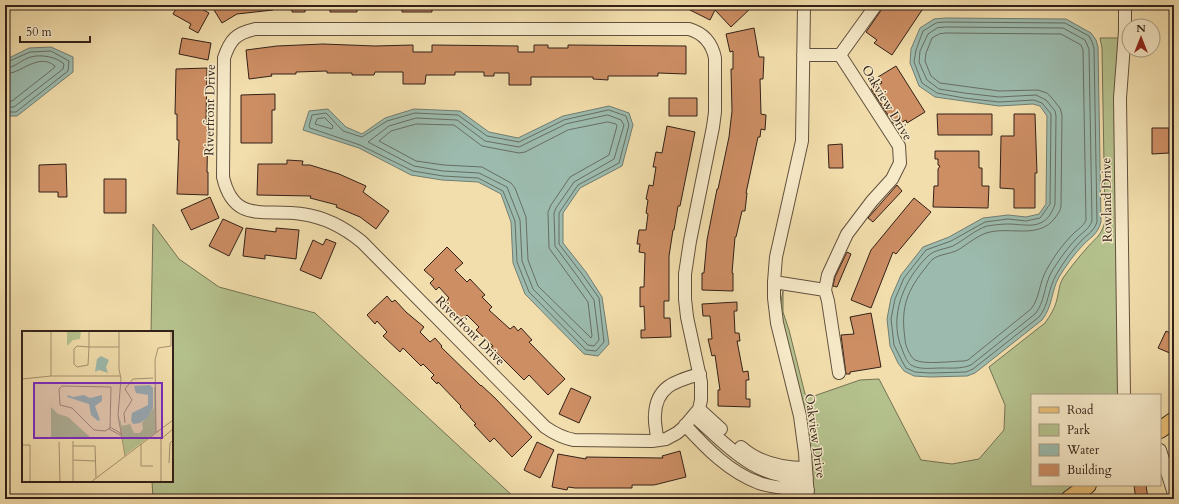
<svg xmlns="http://www.w3.org/2000/svg" width="1179" height="504" viewBox="0 0 1179 504" font-family="Cardo,serif">
<style>
.green{fill:#b5c28e;stroke:#747253}
.water{fill:#9cbbae;stroke:#727d72}
.lines{fill:none;stroke-linecap:round;stroke-linejoin:round}
.shore{stroke:#676e63;stroke-width:1}
.building{fill:#cd8e64;stroke:#322118}
.minor-casing{stroke:#62503d;stroke-width:14}
.major-casing{stroke:#322118;stroke-width:18}
.minor{stroke:#f7eac9;stroke-width:12}
.major{stroke:#e9bf76;stroke-width:16}
.labels{text-anchor:middle;dominant-baseline:central;stroke-width:3;stroke-linejoin:round;paint-order:stroke}
.street-label{font-size:13px;fill:#322118;stroke:#f7eac9}
.inset-road{fill:none;stroke:#a59271;stroke-width:1}
.view{fill:#7b2cbf;fill-opacity:0.15;stroke:#7b2cbf;stroke-width:2}
.inset-edge{fill:none;stroke:#322118;stroke-width:2}
</style>
<rect width="100%" height="100%" fill="#f2deac"/>
<filter id="stains"><feTurbulence type="fractalNoise" baseFrequency=".005" numOctaves="4"/><feColorMatrix values="0 0 0 0 .2 0 0 0 0 .09 0 0 0 0 .02 0 0 0 .5 -.17"/></filter>
<radialGradient id="worn" r=".72"><stop offset=".6" stop-color="#630" stop-opacity="0"/><stop offset="1" stop-color="#630" stop-opacity=".3"/></radialGradient>
<path class="green" d="M1100 38H1120L1119 395H1032V485H1079L1061 499H813L808 428 782 321 780 307 783 291V312L789 330 805 394 811 397 860 380 879 379 921 460 952 464 979 459 1004 430 1005 405 989 367 1045 323C1050 316 1055 308 1057 299 1059 291 1059 285 1063 278 1070 268 1078 258 1086 249 1095 238 1100 238 1105 222L1102 48Z
M153 224 179 259 219 287 315 313 516 499H153L152 481H172V332H151Z"/>
<path class="water" d="M945 18 1066 19 1091 33 1096 40 1098 47 1101 222C1097 235 1092 236 1084 244 1074 254 1066 266 1059 277 1051 291 1053 306 1042 320L975 373 967 376 930 377 914 376 904 371 898 363 890 346 887 319 891 298 901 275 923 247 949 237 983 218 1008 215 1026 217 1039 214 1046 204 1047 116 1040 106 1033 104 999 106 935 97 919 86 910 63 911 49 920 28 934 19Z
M51 47 73 57V72L17 116H5V60L29 48Z
M609 106 629 113 633 125 622 166 580 188 563 213V243L586 272 602 297 609 344 598 356 584 354 525 294 513 263 511 222 501 194 478 182 442 180 411 175 359 148 303 130 309 111 328 109 346 127 362 134 385 118 414 109 460 111 489 132 518 138 563 116Z"/>
<g class="lines">
<path class="shore" d="M945 22 1065 23 1089 36 1092 42 1094 48 1097 222C1094 231 1088 234 1082 240 1072 250 1063 263 1056 275 1048 289 1049 305 1039 317L973 369 966 372 930 373 915 372 906 368 902 361 894 345 891 319 895 299 904 278 926 250 951 241 985 222 1008 219 1026 221 1040 218 1050 204 1051 114 1042 103 1034 100 999 102 964 98 937 93 922 83 914 62 916 50 923 31 936 23Z
M946 27 1063 28 1085 40 1089 49 1092 221C1089 229 1083 232 1078 237 1068 247 1058 261 1051 273 1044 286 1045 302 1035 314L971 365C961 369 951 368 941 368 932 368 919 370 911 365 906 361 904 354 902 349 888 317 904 279 928 256 934 250 945 249 953 246 964 240 975 230 987 226 993 225 1002 224 1008 224 1024 224 1039 230 1050 215 1052 211 1054 208 1055 204L1056 116 1055 111 1046 100 1036 95 999 97 964 93 939 89 927 80 919 62 920 51 928 34 937 28Z
M946 33 1061 34 1081 45 1083 50 1086 220C1083 227 1078 229 1073 234 1063 244 1054 256 1047 269 1039 282 1040 298 1031 309L968 360 964 361C953 361 924 365 915 360 910 357 905 345 905 339 901 311 905 294 923 271 926 268 929 262 933 259 940 254 950 254 958 250 968 244 979 234 990 232 1012 227 1039 239 1055 218 1058 214 1061 210 1061 205L1062 115 1060 108 1051 97 1047 93 1038 90 999 91 940 83 931 76 925 61 926 53 932 38 939 34Z
M5 63 30 52 51 51 69 61 68 71 16 112H5
M5 68C15 68 22 59 31 57 41 54 57 57 64 64L63 69 14 107H5
M5 74C21 74 38 52 55 66L54 68 12 101H5
M609 110 626 116 629 125 619 163 578 185 559 213V244L582 274 599 298 604 342 596 351 586 350 529 292 517 262 515 221 503 191 478 178 443 176 413 171 360 145 310 128 309 126 312 115 326 113 343 131 362 137 387 121 415 113 458 115 487 136 519 142 564 120Z
M608 115 621 120 624 125 614 159 574 182 556 208 554 213 555 246 578 277 594 300 599 340 594 346 588 345 533 289 522 261 520 220 507 187 479 173 443 171 414 166 368 142 389 126 416 118 457 120 485 141 519 147 566 124Z
M325 118 333 126 332 129 315 124 317 119Z
M608 122 616 124 617 126 609 155 570 177 551 205 548 212 549 248 588 302 592 336 591 338 538 286 528 260 526 217 515 188 511 183 482 167 444 165 416 161 379 141 391 131 416 124 454 125 482 146 519 153 525 152 568 130Z"/>
</g>
<path class="building" d="M178 5H195L209 13 198 33 189 28 191 24 173 14Z
M211 5H273V10L237 14 222 23Z
M292 5H305V12H292Z
M330 5H357V12H330Z
M402 5H432V12H402Z
M680 5H754L731 27 715 10 710 20Z
M883 5H915L922 10 892 55 874 43 877 40 866 32 882 9Z
M754 28 759 57H764L763 79H760L761 114 766 115 765 130 761 129 760 137H758L746 193H747L745 211H742L736 237H735L732 273H733V291L702 290V273H704L707 240 717 189H718L729 137 732 111 731 69H733V51L730 52 726 34Z
M182 38 211 43 208 60 179 54Z
M323 44 375 46 413 45V52H432V45L518 46V52H534V45H548V48H568V45L686 46V74L658 73V76H608V80L593 79V77H531V85H509V73H494V76H484V72H455V75H426L425 84H403V72H375L374 75H352V73H327V71L296 72V74H271L272 76 249 79 246 50 277 46Z
M896 66 925 112 907 123 906 120 895 126 871 89 882 83 878 77Z
M207 68 206 122H208L207 172H208V195L177 194 179 140H177V114H175L176 69Z
M275 94V110H272V143H241V95Z
M669 98H697V116H669Z
M937 114H992V135H938Z
M1014 114H1035L1037 173H1035V208H1014V189L1000 188 1001 136H1014Z
M667 126 695 132 680 206H678L674 230H673L669 256V301H664V318H670L671 337 641 338V330H645L644 306 640 307V287H644L645 253 639 252 640 244H637L639 230H646L648 214 646 213 648 200 646 199 649 185 653 186 656 167H653L656 152 662 153Z
M1152 128H1169V153L1152 154Z
M842 144 843 168H829L828 145Z
M935 151H979V168H982V186H989L988 208 933 207 934 186H938V169L940 166 938 165V159H935Z
M287 160 303 161 302 165H310L339 174 366 186 363 192 389 211 376 229 360 217 336 207 337 205 310 198 311 196 257 195 258 164H287Z
M66 164 67 197H58V192H39V165Z
M104 179H126V213H104Z
M897 185 902 191 873 222 868 218Z
M210 197 219 218 191 230 181 210Z
M914 198 931 212 896 254 893 252 871 308 851 300 871 250Z
M223 219 243 228 229 256 209 246Z
M246 228 276 232V228L299 230 296 259 265 255V259L243 256Z
M326 239 336 243 321 279 300 270 313 240 323 245Z
M447 247 463 263 455 270 467 282 470 279 485 295 482 297 492 307 489 310 510 329 514 326 518 331 521 328 532 340 529 342 565 379 548 395 529 375 524 380 491 347 493 346 476 330 479 327 467 315 462 320 445 303 449 298 439 287 436 290 430 283 434 279 424 270Z
M847 252 851 254 837 287 833 286 835 277Z
M387 296 392 302 395 300 406 312 424 327 420 332 430 342 435 338 442 346 441 347 481 386V385L495 398 532 437 512 457 494 438 490 442 474 425 476 424 460 407 461 406 438 382 437 384 431 378 434 375 423 364 421 366 403 348 400 352 383 336 387 332 377 321 375 324 367 315Z
M737 302V311H734L735 333H739L740 341H737L743 372 748 371 749 380H746V399H750V407L718 406V390H720L715 355 712 356 708 339H712L710 316H703L702 304Z
M871 313 881 367 850 372V374H846L841 335 854 334 850 317Z
M1166 331 1174 335V350L1172 354 1158 348Z
M571 388 591 397 579 423 559 414Z
M537 442 554 450 540 478 524 470Z
M680 451 686 477 654 485H632V488H575L568 487 567 490 552 487 558 454 586 459V457L663 458 662 456Z
M1146 485 1148 499H1136L1134 486Z"/>
<g class="lines">
<g class="minor-casing">
<path id="minor" d="M804 5 802 141 776 257 774 282V298L777 323 800 416 805 453 808 499
M255 29H689C703 33 712 43 715 58V112L713 127 690 241 685 274V299L687 317 701 382V400L699 409 683 428 677 433 666 439 652 441 574 440C563 438 555 434 545 427L362 242C345 228 324 217 302 214 266 208 234 225 223 177L224 58C230 40 236 33 255 29Z
M803 55H840
M840 55 876 5
M774 282 825 290
M839 373 828 301 825 290 828 275 847 234 872 201 892 179 900 163 899 146 840 55
M1124 395 1120 98 1125 31V5
M699 409 721 429
M694 416C730 448 755 479 807 478
M685 425C706 448 729 472 759 483 774 488 792 489 808 490
M657 440C657 432 654 423 655 415 656 386 676 381 700 374
M741 447C759 463 782 468 806 468
M1160 450 1174 494"/>
</g>
<g class="major-casing">
<path id="major" d="M1160 430 1174 420
M1069 499 1088 485"/>
</g>
<use href="#minor" class="minor"/>
<use href="#major" class="major"/>
</g>
<g class="labels">
<g class="street-label">
<text transform="translate(887 103) rotate(59)">Oakview Drive</text>
<text transform="translate(210 110) rotate(-89)">Riverfront Drive</text>
<text transform="translate(1107 200) rotate(-91)">Rowland Drive</text>
<text transform="translate(470 331) rotate(45)">Riverfront Drive</text>
<text transform="translate(815 436) rotate(82)">Oakview Drive</text>
</g>
</g>
<g transform="translate(22 331)">
<rect width="151" height="151" fill="#f2deac"/>
<path d="M45 0H59L58 8 51 9 45 15ZM132 56H134V101L103 124 97 85 100 95 108 93 112 102H118L121 98 120 92 132 77ZM29 76 36 83 46 86 69 107H29Z" fill="#b5c28e"/>
<path d="M79 25 87 29 84 36 86 42 77 39 73 41 75 28ZM128 54 131 57V77L125 87 118 92 111 93 109 89 110 82 126 74V64L114 62 112 55ZM46 64 51 66 62 64 68 67 80 64V70L73 75 78 89 76 90 69 84 67 73 45 66Z" fill="#9cbbae"/>
<path class="inset-road" d="M29 0V45M67 0V16L66 34 55 36 52 33V18L55 15 67 16H97M97 0V38L99 48 96 84 103 125M0 48 29 45H99M40 55 89 56 88 97 83 100 72 99 50 77 38 74 37 58ZM103 58 111 48 131 47M103 92 102 82 110 69 103 58M88 96 100 103M87 98 100 105M134 101 133 29 136 17 149 15V0M37 111 38 151M119 113V135H131M0 114H8V151M51 115H73L74 147M51 129 74 130M147 132 148 112 151 109M51 151V110M69 151 151 89M139 151V108L151 98"/>
<path class="view" d="M12 52H140V107H12Z"/>
<rect width="151" height="151" class="inset-edge"/>
</g>
<rect width="1179" height="504" fill="none" stroke="#f2deac" stroke-width="20"/>
<rect x="6" y="6" width="1167" height="492" fill="none" stroke="#322118" stroke-width="2"/>
<rect x="10" y="10" width="1159" height="484" fill="none" stroke="#322118"/>
<rect x="1031" y="394" width="130" height="92" fill="#f7eac9" stroke="#a89a82"/>
<rect x="1039" y="407" width="20" height="6" fill="#e9bf76" stroke="#a89a82"/>
<text x="1067" y="414" font-size="12" fill="#322118">Road</text>
<rect x="1039" y="424" width="20" height="12" fill="#b5c28e" stroke="#a89a82"/>
<text x="1067" y="434" font-size="12" fill="#322118">Park</text>
<rect x="1039" y="444" width="20" height="12" fill="#9cbbae" stroke="#a89a82"/>
<text x="1067" y="454" font-size="12" fill="#322118">Water</text>
<rect x="1039" y="464" width="20" height="12" fill="#cd8e64" stroke="#a89a82"/>
<text x="1067" y="474" font-size="12" fill="#322118">Building</text>
<g transform="translate(1141 38)"><circle r="19" fill="#f7eac9" stroke="#a89a82"/>
<path d="M0-3L7 15L0 10L-7 15Z" fill="#8f2418"/>
<text y="-6" font-size="11" font-weight="bold" text-anchor="middle" fill="#322118">N</text>
</g>
<path d="M20 36v6h70v-6" fill="none" stroke="#322118" stroke-width="2"/>
<text x="26" y="36" font-size="12" fill="#322118" stroke="#f7eac9" stroke-width="3" paint-order="stroke">50 m</text>
<rect width="100%" height="100%" filter="url(#stains)"/>
<rect width="100%" height="100%" fill="url(#worn)"/>
</svg>
